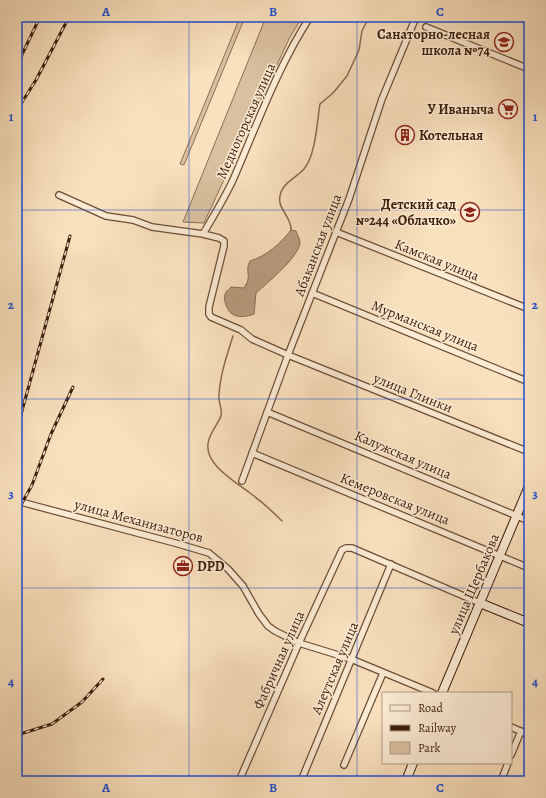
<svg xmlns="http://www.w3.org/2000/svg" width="546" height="798" viewBox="0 0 546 798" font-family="Alegreya,serif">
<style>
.green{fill:#dac09f;stroke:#8a6e54}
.water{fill:#b99e80;stroke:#876a50}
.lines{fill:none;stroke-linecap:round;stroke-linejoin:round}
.stream{stroke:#876a50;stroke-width:1.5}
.street-casing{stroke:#6b4e36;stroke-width:8}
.secondary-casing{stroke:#3b1d09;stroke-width:10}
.street{stroke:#fcecd5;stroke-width:5.5}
.secondary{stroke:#fcecd5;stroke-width:8}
.rail-casing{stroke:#3b1d09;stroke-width:3}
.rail{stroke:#fcecd5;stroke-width:1.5;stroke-dasharray:4.5;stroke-linecap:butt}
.grid{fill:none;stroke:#1d4ed8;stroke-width:1;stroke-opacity:0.55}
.labels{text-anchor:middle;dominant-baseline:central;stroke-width:3;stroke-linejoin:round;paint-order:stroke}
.poi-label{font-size:14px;font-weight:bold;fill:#3b1d09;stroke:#fcecd5;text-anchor:end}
.street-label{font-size:14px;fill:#3b1d09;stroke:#fcecd5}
.neatline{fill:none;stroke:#1d4ed8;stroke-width:1.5}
.grid-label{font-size:13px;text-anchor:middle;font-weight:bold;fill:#1d4ed8}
</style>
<rect width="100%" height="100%" fill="#fae1be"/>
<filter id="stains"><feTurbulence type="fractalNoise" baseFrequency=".005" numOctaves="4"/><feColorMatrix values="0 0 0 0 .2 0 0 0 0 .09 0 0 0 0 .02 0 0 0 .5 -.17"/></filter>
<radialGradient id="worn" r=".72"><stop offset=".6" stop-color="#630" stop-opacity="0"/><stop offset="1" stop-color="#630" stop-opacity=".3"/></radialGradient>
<path class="green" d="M240 17H245L184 165 180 164Z
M266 17H302L289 39 204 223 183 222Z"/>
<path class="water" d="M291 230 296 231C297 234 300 239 300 243 298 258 267 283 256 293L254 314C248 316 241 318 234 315 227 312 222 299 226 292 227 291 231 288 231 287L244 288C253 276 244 272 250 261 267 256 281 243 291 230Z"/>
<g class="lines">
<path class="stream" d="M291 230C292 217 277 209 280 196 282 183 296 178 304 169 316 154 317 122 320 104L333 93 347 76 359 50 362 31 369 17
M233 336C227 355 220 375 219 395 218 403 223 409 221 416 217 426 209 433 208 444 205 465 236 482 250 493 261 501 272 511 282 521"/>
<g class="street-casing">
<path id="street" d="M426 27 529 69
M59 195 106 216 133 220 152 227 203 234 219 238 224 241V246L209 307V314L211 317 241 330 252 339 288 355 529 452
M336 232 529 309
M203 234C213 217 224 199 233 180 257 125 277 68 310 17
M312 293 529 382
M267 412 529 521
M252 453 529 568
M242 481 288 355 349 199 382 99 416 17
M17 501 175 543 209 553 228 569 243 586 259 614 268 626 275 631 299 643 351 659 433 693
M511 727 529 735
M511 755 521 731
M344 765 383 673
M239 781 299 643 342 550 346 548H352L480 603
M301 781 391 564
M501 781 508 763"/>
</g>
<g class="secondary-casing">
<path id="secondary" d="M480 603 529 623
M442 693 529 486
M406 781 413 763"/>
</g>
<use href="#street" class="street"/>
<use href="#secondary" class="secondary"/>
<g class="rail-casing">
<path id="rail" d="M17 65 40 17
M17 110 36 80 69 17
M17 429 70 236
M17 512 32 485 51 434 73 387
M17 735 52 724 82 702 103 679"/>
</g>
<use href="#rail" class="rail"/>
</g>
<path class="grid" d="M189 17V781M357 17V781M17 210H529M17 399H529M17 588H529"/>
<defs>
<g id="school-ring" transform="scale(1)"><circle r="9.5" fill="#fcecd5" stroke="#8f2418" stroke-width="1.5"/><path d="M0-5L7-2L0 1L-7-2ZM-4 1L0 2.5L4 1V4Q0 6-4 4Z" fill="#8f2418"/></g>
<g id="supermarket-ring" transform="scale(1)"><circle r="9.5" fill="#fcecd5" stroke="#8f2418" stroke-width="1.5"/><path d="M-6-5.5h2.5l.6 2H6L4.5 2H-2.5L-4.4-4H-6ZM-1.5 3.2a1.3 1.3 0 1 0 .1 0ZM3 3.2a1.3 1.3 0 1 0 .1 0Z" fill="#8f2418"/></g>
<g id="building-ring" transform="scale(1)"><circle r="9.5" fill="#fcecd5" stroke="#8f2418" stroke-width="1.5"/><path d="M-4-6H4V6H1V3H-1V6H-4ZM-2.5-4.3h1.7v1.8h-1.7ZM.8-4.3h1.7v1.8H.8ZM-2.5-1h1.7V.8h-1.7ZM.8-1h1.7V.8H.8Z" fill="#8f2418"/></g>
<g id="office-ring" transform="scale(1)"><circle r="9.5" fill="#fcecd5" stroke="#8f2418" stroke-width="1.5"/><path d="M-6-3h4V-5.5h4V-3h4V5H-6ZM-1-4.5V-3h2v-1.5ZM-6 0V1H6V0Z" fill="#8f2418"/></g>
</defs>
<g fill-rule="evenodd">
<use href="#school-ring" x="504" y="42"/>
<use href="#supermarket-ring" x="508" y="109"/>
<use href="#building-ring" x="405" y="135"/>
<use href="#school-ring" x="470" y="212"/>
<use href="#office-ring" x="183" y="566"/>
</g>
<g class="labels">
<g class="poi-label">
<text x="490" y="34">Санаторно-лесная<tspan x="490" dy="16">школа №74</tspan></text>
<text x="494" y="109">У Иваныча</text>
<text x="419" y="135" text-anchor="start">Котельная</text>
<text x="456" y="204">Детский сад<tspan x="456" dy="16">№244 «Облачко»</tspan></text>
<text x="197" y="566" text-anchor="start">DPD</text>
</g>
<g class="street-label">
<text transform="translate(246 121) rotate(-66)">Медногорская улица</text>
<text transform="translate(318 245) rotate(-69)">Абаканская улица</text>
<text transform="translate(437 260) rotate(22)">Камская улица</text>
<text transform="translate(425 326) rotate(22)">Мурманская улица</text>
<text transform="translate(413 393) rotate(22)">улица Глинки</text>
<text transform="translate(403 455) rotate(23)">Калужская улица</text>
<text transform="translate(395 499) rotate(22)">Кемеровская улица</text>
<text transform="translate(139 521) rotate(15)">улица Механизаторов</text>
<text transform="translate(474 584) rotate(-67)">улица Щербакова</text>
<text transform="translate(279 660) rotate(-66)">Фабричная улица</text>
<text transform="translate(335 668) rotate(-67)">Алеутская улица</text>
</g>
</g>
<rect width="546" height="798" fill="none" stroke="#fae1be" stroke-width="44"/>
<rect x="382" y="692" width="130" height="72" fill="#fcecd5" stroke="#af9983"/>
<rect x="390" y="705" width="20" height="6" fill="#fcecd5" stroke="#af9983"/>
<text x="418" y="712" font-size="12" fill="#3b1d09">Road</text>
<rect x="390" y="725" width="20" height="6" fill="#3b1d09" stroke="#af9983"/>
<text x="418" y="732" font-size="12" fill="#3b1d09">Railway</text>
<rect x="390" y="742" width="20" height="12" fill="#dac09f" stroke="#af9983"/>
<text x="418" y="752" font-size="12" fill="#3b1d09">Park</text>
<rect x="22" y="22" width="502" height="754" class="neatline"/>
<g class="grid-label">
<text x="106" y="16">A</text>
<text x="273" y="16">B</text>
<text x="440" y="16">C</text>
<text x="11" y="121">1</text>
<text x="535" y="121">1</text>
<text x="11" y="309">2</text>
<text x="535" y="309">2</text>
<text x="11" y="498">3</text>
<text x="535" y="498">3</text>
<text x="11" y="686">4</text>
<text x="535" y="686">4</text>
<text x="106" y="792">A</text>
<text x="273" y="792">B</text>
<text x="440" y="792">C</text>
</g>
<rect width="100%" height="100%" filter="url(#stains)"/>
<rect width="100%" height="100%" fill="url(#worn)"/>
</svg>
